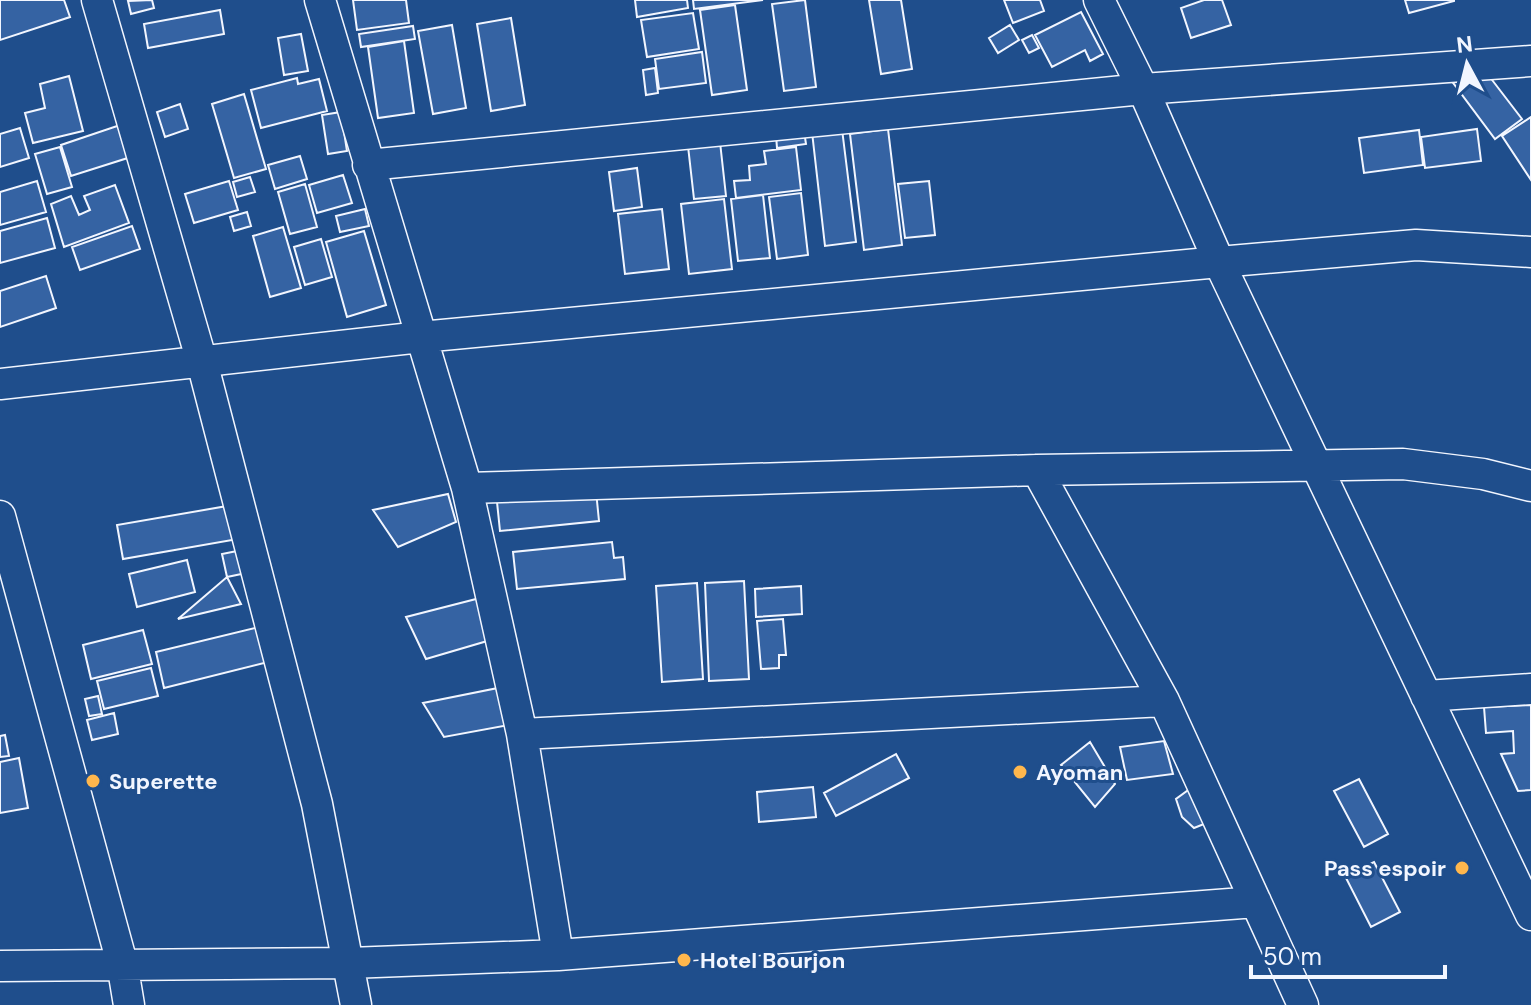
<svg xmlns="http://www.w3.org/2000/svg" width="1531" height="1005" viewBox="0 0 1531 1005" font-family="'DM Sans',sans-serif">
<style>
.building{fill:#3563a3;stroke:#f2f6ff;stroke-width:2}
.lines{fill:none;stroke-linecap:round;stroke-linejoin:round}
.minor-casing{stroke:#f2f6ff;stroke-width:33}
.minor{stroke:#1f4e8c;stroke-width:30}
.poi-dot{fill:#ffb74d;stroke:#1f4e8c;stroke-width:3}
.labels{text-anchor:middle;dominant-baseline:central;stroke-width:6;stroke-linejoin:round;paint-order:stroke}
.poi-label{font-size:22px;font-weight:bold;fill:#f2f6ff;stroke:#1f4e8c;text-anchor:start}
</style>
<rect width="100%" height="100%" fill="#1f4e8c"/>
<path class="building" d="M0 0H64L70 17 0 40Z
M152 0 154 8 131 14 128 1Z
M353 0H406L409 23 357 30Z
M635 0H687L688 8 637 17Z
M693 0H763L694 9Z
M805 0 816 87 784 91 772 4Z
M869 0H901L912 69 881 74Z
M1004 0H1040L1044 11 1013 23Z
M1204 0H1222L1231 25 1191 38 1181 8Z
M1405 0H1454V1L1409 13Z
M735 5 747 90 712 95 700 10Z
M220 10 224 34 148 48 144 24Z
M1081 12 1103 54 1090 61 1085 50 1052 67 1035 35Z
M693 13 699 49 647 57 641 20Z
M511 18 525 105 491 111 477 24Z
M452 25 466 108 433 114 418 31Z
M1010 25 1019 40 998 53 989 38Z
M413 26 415 39 361 47 359 34Z
M301 34 308 71 284 75 278 38Z
M1032 35 1039 48 1029 53 1022 40Z
M404 41 414 113 378 118 368 47Z
M702 52 706 83 659 89 655 59Z
M655 68 658 93 646 95 643 70Z
M1486 72 1522 119 1495 139 1448 76Z
M69 76 83 131 33 143 25 113 45 108 40 84Z
M297 78 298 84 319 79 327 111 261 128 251 90Z
M244 94 266 169 234 178 212 104Z
M180 104 188 129 165 137 157 112Z
M341 112 347 151 328 154 322 115Z
M1531 117V180L1502 136Z
M123 124 134 156 71 176 61 145Z
M20 128 29 158 0 167V134Z
M842 129 856 242 825 246 812 132Z
M888 129 902 245 864 250 850 134Z
M1477 129 1481 161 1425 168 1421 137Z
M1419 130 1423 165 1364 173 1359 138Z
M804 131 806 144 777 148 776 135Z
M720 142 726 196 694 199 688 146Z
M60 147 72 187 47 194 35 154Z
M796 147 801 190 736 198 734 181 750 180 749 166 766 164 764 151Z
M300 156 307 179 275 189 268 165Z
M637 168 642 207 614 211 609 172Z
M343 175 352 203 317 213 309 185Z
M250 177 255 192 237 197 233 182Z
M37 181 46 212 0 225V192Z
M229 181 238 210 194 223 185 194Z
M929 181 935 235 905 238 898 184Z
M305 184 317 227 290 234 278 192Z
M115 185 129 223 64 247 51 204 71 196 79 215 90 210 84 196Z
M801 193 808 255 777 259 769 197Z
M763 195 770 258 738 261 731 199Z
M724 199 732 269 689 274 681 204Z
M365 209 369 226 340 232 336 216Z
M662 209 669 269 625 274 618 214Z
M247 212 251 226 234 231 230 217Z
M47 218 55 248 0 263V231Z
M132 226 140 249 80 270 72 247Z
M283 227 301 288 270 297 253 236Z
M364 231 386 305 347 317 326 242Z
M321 239 332 277 305 285 294 247Z
M46 276 56 308 0 327V291Z
M596 491 599 521 500 531 497 502Z
M448 494 456 522 398 547 373 510Z
M233 505 238 539 123 559 117 525Z
M612 542 614 558 623 557 625 579 517 589 513 552Z
M247 549 251 572 227 577 222 554Z
M187 560 195 592 137 607 129 574Z
M227 577 241 604 178 619Z
M744 581 749 679 709 681 705 583Z
M697 583 703 679 662 682 656 586Z
M801 586 802 614 756 617 755 589Z
M480 598 494 639 426 659 406 617Z
M783 619 786 655H779V668L761 669 757 621Z
M267 625 276 660 164 688 156 652Z
M143 630 152 664 91 679 83 645Z
M151 668 158 696 104 709 97 681Z
M498 688 509 725 444 737 423 703Z
M98 696 102 714 89 716 85 699Z
M1531 705V790L1518 791 1501 754 1514 753 1513 731 1486 733 1484 707Z
M114 713 118 734 92 740 87 720Z
M5 735 9 756 0 757V736Z
M1164 741 1173 774 1127 780 1120 747Z
M1090 742 1115 784 1095 807 1061 765Z
M896 754 909 778 836 816 824 793Z
M19 758 28 808 0 813V762Z
M1359 779 1388 834 1364 847 1334 791Z
M813 787 816 817 759 822 757 792Z
M1191 788 1209 822 1194 828 1182 817 1176 799Z
M1374 862 1400 912 1371 927 1345 876Z"/>
<g class="lines">
<g class="minor-casing">
<path id="minor" d="M97 0 202 362 317 804 356 1005
M320 0 467 488 522 734 558 955
M1099 0 1143 89 1219 262 1531 915
M368 165 1143 89 1531 61
M0 384 421 337 1219 262 1416 245 1531 252
M1037 470 1164 701 1303 1005
M467 488 1037 470 1403 464 1483 474 1531 486
M0 516 122 963 129 1005
M1426 696 1531 689
M522 734 1164 701
M0 966 350 963 558 955 1256 902"/>
</g>
<use href="#minor" class="minor"/>
</g>
<g class="poi-dot">
<circle cx="1020" cy="772" r="8"/>
<circle cx="93" cy="781" r="8"/>
<circle cx="1462" cy="868" r="8"/>
<circle cx="684" cy="960" r="8"/>
</g>
<g class="labels">
<g class="poi-label">
<text x="1036" y="772">Ayoman</text>
<text x="109" y="781">Superette</text>
<text x="1446" y="868" text-anchor="end">Pass espoir</text>
<text x="700" y="960">Hotel Bourjon</text>
</g>
</g>
<g transform="translate(1467 64) rotate(353)" stroke="#1f4e8c" stroke-width="6" paint-order="stroke">
<path d="M0-6L14 30L0 20L-14 30Z" fill="#f2f6ff"/>
<text y="-12" font-size="22" font-weight="bold" text-anchor="middle" fill="#f2f6ff">N</text>
</g>
<path d="M1251 965v12h194v-12" fill="none" stroke="#f2f6ff" stroke-width="4"/>
<text x="1263" y="965" font-size="24" fill="#f2f6ff" stroke="#1f4e8c" stroke-width="6" paint-order="stroke">50 m</text>
</svg>
